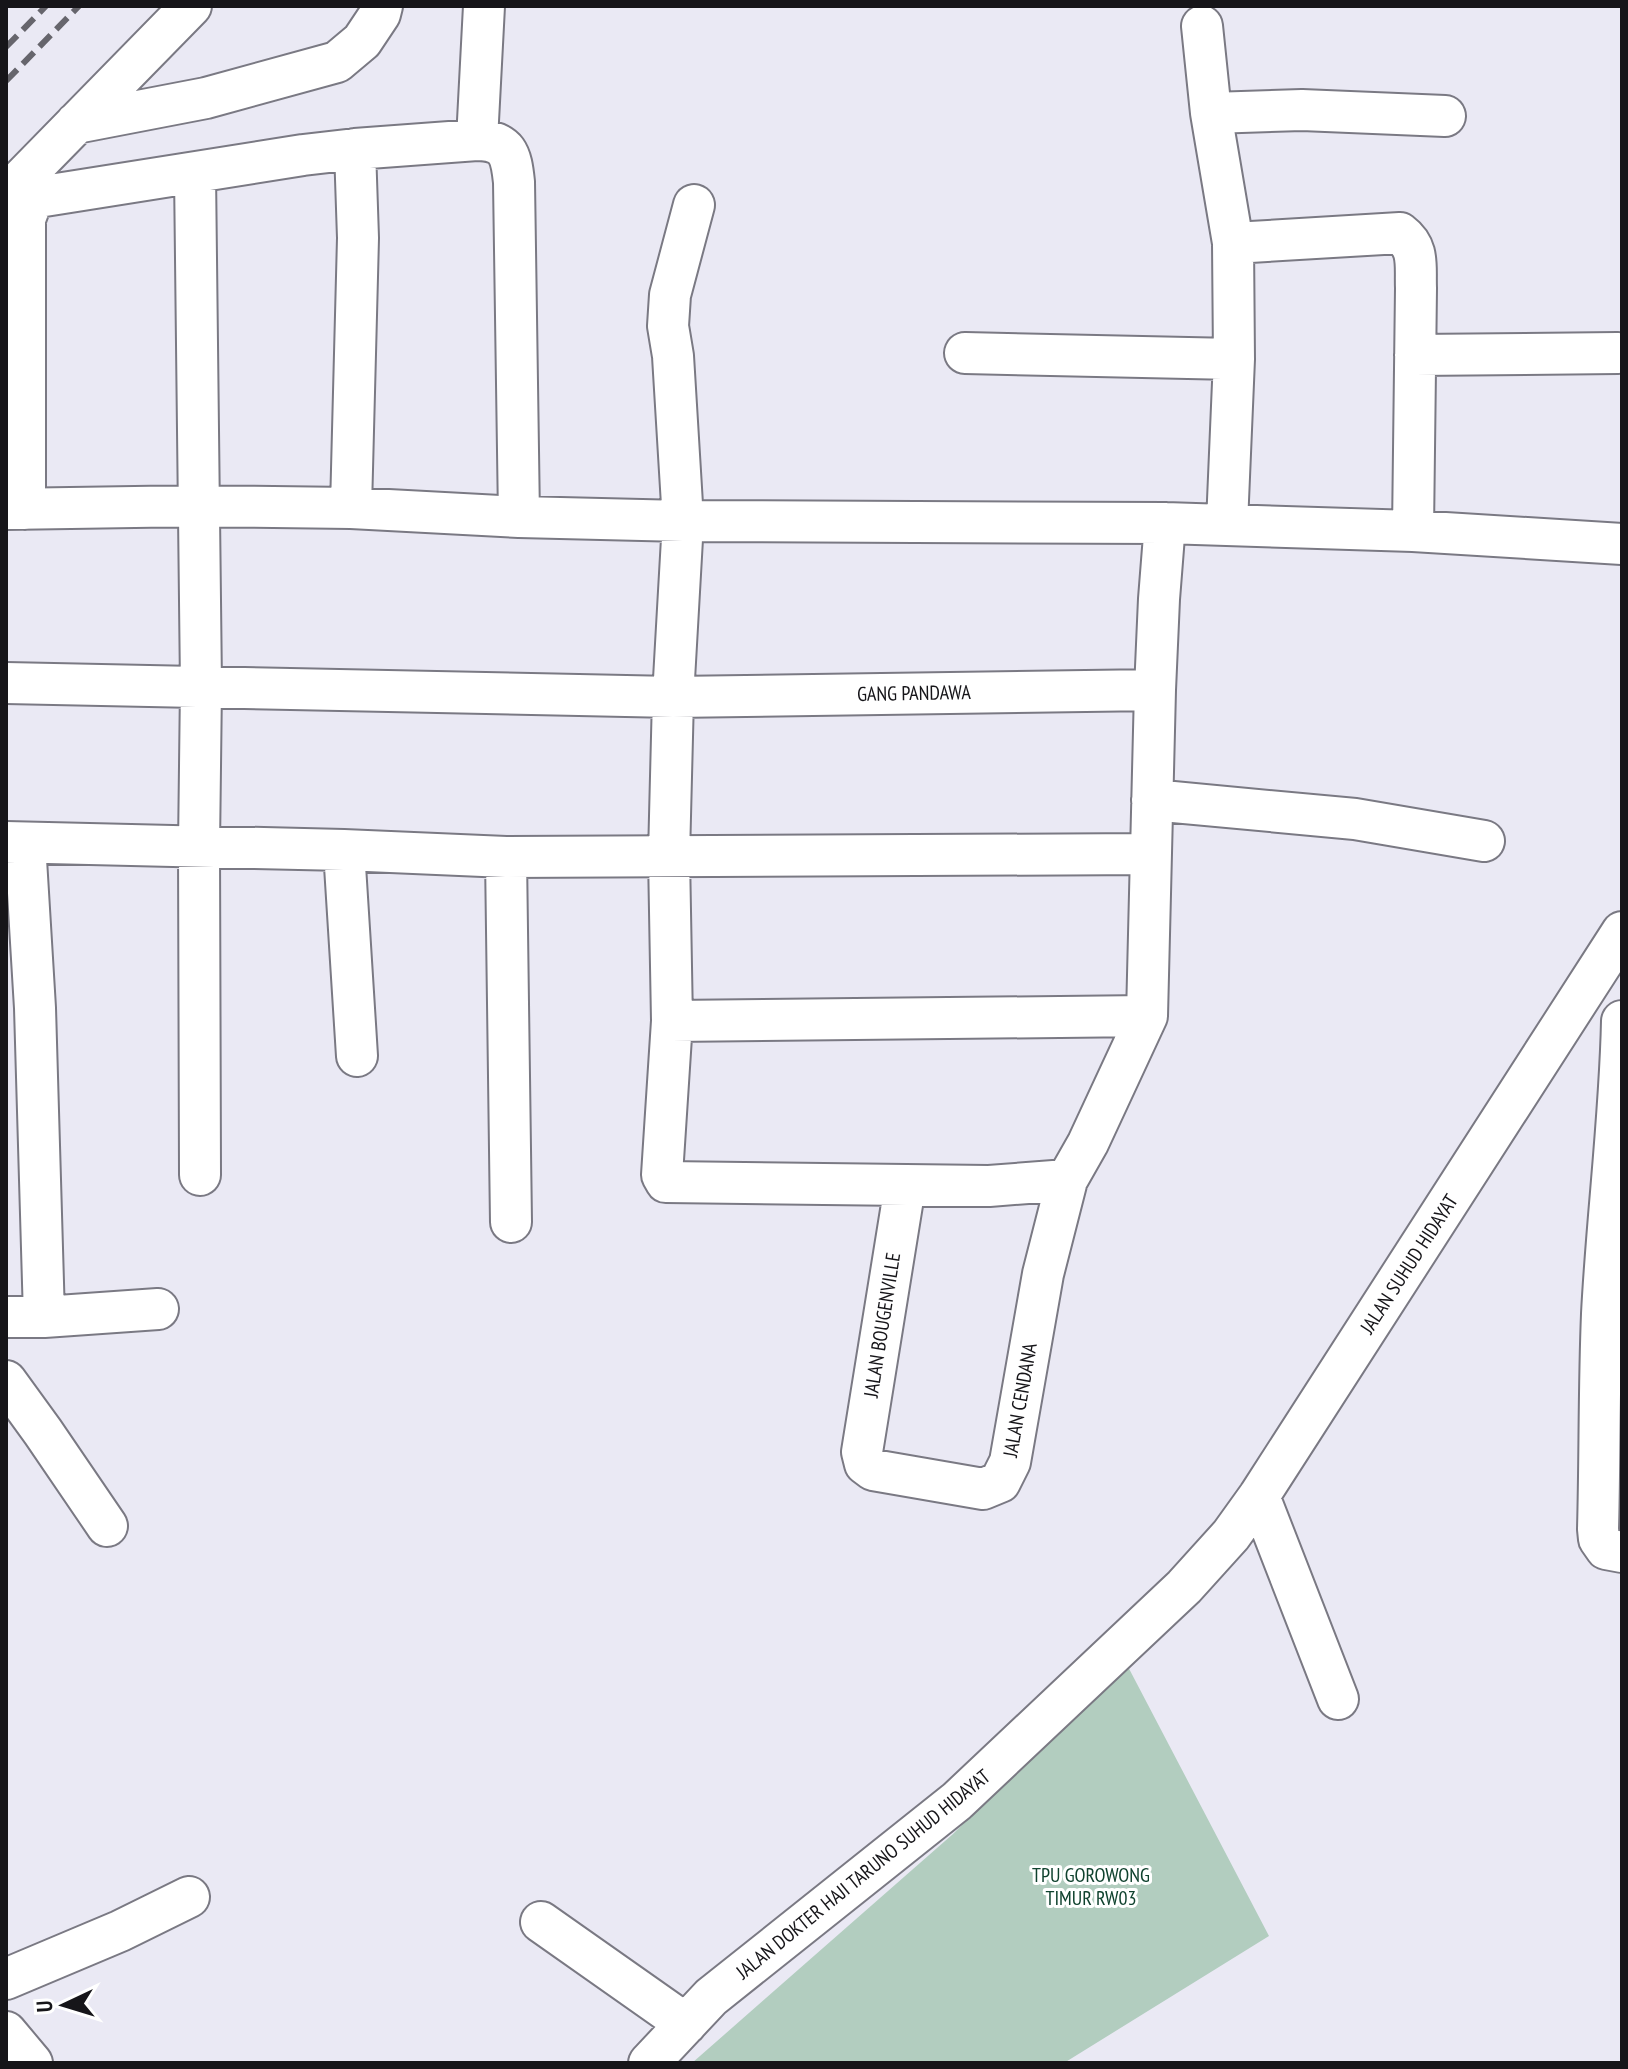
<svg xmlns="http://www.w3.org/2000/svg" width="1628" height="2069" viewBox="0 0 1628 2069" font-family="'PT Sans Narrow',sans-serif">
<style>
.green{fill:#b2cdbf}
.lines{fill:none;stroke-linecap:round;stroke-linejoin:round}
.minor-casing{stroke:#7a7983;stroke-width:44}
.minor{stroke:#fff;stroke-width:40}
.rail{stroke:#66656c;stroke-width:6;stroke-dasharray:16 8;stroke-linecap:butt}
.labels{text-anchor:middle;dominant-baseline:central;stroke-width:6;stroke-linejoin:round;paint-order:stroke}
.street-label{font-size:20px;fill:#161519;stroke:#fff}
.park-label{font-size:20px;fill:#0f422e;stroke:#fff}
</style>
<rect width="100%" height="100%" fill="#eae9f4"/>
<path class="green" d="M1125 1661 1269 1936 1064 2063H692L953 1834Z"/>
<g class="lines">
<g class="minor-casing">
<path id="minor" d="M1202 26 1211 113
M76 123 206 98 337 62 362 41 380 14 382 6
M477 140 484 6
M195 173 201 686 199 847 200 1175
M6 195 191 6
M694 205 670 295 668 326 673 356 683 521 673 697 669 856 672 1021 662 1175 666 1182 989 1186 1067 1180 1088 1143 1147 1016 1155 690 1159 599 1165 523
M1233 243 1400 233C1420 248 1415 266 1416 288L1413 531
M965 353 1234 359
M1415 355 1618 353
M351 508 358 238 355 149
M6 509 199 506 351 508 519 517 683 521 1165 523 1413 531 1622 544
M25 509V219L31 203 38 197 303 155 355 149 477 140C508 141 511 154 514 182L519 517
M1227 524 1234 359 1233 243 1211 113 1302 110 1445 116
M6 683 673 697 1155 690
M1152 800 1355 819 1484 841
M6 842 344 850 506 857 1151 854
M344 850 357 1056
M506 857 511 1222
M672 1021 1147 1016
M1622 1021C1620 1119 1607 1216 1602 1314 1599 1386 1600 1457 1598 1529L1599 1539 1606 1549 1622 1552
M905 1186 862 1452 865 1464 873 1470 983 1489 1000 1482 1010 1462 1043 1274 1067 1180
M6 1317H44L35 1008 25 843
M44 1317 158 1309
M6 1381 43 1432 107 1526
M1259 1496 1338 1699
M541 1922 686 2024
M6 1979 120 1931 189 1897
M6 2032 32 2063
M649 2063 711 1997 957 1801 1184 1587 1231 1535 1259 1496 1622 932"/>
</g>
<use href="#minor" class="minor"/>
<path class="rail" d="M6 47 46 6
M6 81 79 6"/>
</g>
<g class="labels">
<g class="street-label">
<text transform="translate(914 693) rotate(-1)">GANG PANDAWA</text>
<text transform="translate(1409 1264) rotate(-57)">JALAN SUHUD HIDAYAT</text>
<text transform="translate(882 1325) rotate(-81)">JALAN BOUGENVILLE</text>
<text transform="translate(1020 1400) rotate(-80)">JALAN CENDANA</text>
<text transform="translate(863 1874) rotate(-39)">JALAN DOKTER HAJI TARUNO SUHUD HIDAYAT</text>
</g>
<g class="park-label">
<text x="1091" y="1875">TPU GOROWONG<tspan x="1091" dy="23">TIMUR RW03</tspan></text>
</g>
</g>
<rect width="1628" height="2069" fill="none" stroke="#161519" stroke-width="16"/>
<g transform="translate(64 2005) rotate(266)" stroke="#ffffff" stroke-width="6" paint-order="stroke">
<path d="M0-6L14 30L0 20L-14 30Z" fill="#161519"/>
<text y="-12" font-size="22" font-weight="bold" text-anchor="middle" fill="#161519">U</text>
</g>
</svg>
